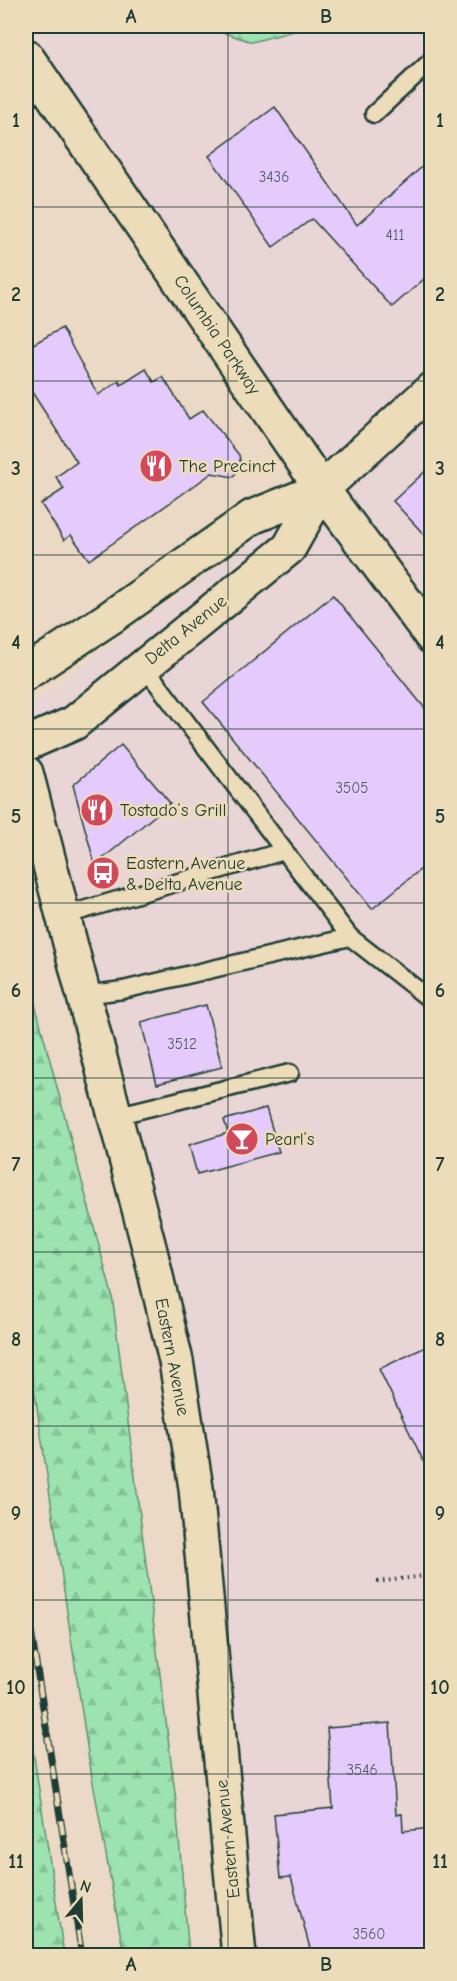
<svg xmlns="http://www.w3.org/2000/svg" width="457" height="1981" viewBox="0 0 457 1981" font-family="'Comic Neue',sans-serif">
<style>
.built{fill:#e9d5d6}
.forest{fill:url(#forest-firs);stroke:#5e9072;stroke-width:1.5}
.building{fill:#e5cbfb;stroke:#1f3d34;stroke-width:1.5}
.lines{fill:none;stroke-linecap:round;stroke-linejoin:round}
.lane-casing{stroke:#1f3d34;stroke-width:21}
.secondary-casing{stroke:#1f3d34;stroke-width:38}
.primary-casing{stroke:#1f3d34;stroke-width:38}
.highway-casing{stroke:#1f3d34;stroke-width:38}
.path{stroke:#1f3d34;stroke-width:4;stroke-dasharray:1.5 4.5;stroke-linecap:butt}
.lane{stroke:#eddcb9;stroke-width:16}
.secondary{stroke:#eddcb9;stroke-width:33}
.primary{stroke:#eddcb9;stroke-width:33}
.highway{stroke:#eddcb9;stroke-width:33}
.rail-casing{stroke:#1f3d34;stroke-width:7}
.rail{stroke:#eddcb9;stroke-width:4.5;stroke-dasharray:14;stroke-linecap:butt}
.grid{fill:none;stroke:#1f3d34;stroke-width:1.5;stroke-opacity:0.55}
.labels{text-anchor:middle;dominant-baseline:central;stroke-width:5;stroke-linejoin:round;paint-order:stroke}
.number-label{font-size:15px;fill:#506066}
.street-label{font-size:18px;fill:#1f3d34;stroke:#eddcb9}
.poi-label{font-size:18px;fill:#1f3d34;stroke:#eddcb9;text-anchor:start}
.neatline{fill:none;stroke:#1f3d34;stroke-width:2}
.grid-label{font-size:20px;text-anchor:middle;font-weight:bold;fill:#1f3d34}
</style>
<defs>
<pattern id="forest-firs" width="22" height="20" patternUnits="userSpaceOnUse" patternTransform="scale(1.5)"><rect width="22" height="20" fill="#9ce3b0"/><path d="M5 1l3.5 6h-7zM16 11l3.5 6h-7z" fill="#86c498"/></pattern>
</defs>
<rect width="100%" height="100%" fill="#ebd9c6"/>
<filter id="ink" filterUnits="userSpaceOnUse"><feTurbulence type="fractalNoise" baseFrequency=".0167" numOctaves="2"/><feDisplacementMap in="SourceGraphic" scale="12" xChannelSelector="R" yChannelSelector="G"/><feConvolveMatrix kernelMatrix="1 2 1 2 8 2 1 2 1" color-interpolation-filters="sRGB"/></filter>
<g filter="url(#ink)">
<path class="built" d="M26 26H431V1955H239L174 1352 26 807V708L323 488 26 53Z"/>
<path class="forest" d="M203 26H313L252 42Z
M26 970 112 1295 175 1793 189 1955H124L89 1760 26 1333Z
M26 1704 64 1955H26Z"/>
<path class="building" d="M275 107 357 225 432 158V272L392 307 312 219 273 247 209 156Z
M62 328 98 395 119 381 121 385 146 369 154 382 163 377 189 419 203 410 239 455 241 465 233 477 212 473 89 560 71 535 64 540 41 504 64 489 56 477 77 462 26 383V348Z
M432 465V543L393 501Z
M333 595 432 717V860L372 909 203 702Z
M121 745 170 803 95 865 73 785Z
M206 1005 222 1067 157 1084 141 1022Z
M266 1108 279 1152 197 1174 189 1145 228 1133 224 1120Z
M432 1344V1479L379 1369Z
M390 1723 396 1815 402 1814 403 1831 432 1828V1956H312L291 1877 280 1878 274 1814 333 1808 327 1728Z"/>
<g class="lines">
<g class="lane-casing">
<path id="lane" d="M374 114 432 60
M143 665 350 937 432 1001
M63 916 284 851
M84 995 123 990 350 937
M115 1116 290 1073"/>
</g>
<g class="secondary-casing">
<path id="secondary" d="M322 489 432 389"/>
</g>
<g class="primary-casing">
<path id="primary" d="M26 673 111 617 252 517 322 489
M26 744 74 723 289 548 322 489
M26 773 150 1251 176 1361 196 1488 239 1956"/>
</g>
<g class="highway-casing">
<path id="highway" d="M26 56 322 489 432 637"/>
</g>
<path class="path" d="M377 1582 425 1576"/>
<use href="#lane" class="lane"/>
<use href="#secondary" class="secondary"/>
<use href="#primary" class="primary"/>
<use href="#highway" class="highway"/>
<g class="rail-casing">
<path id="rail" d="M26 1599 82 1956"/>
</g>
<use href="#rail" class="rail"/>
</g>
</g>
<path class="grid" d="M228 26V1956M26 207H432M26 381H432M26 555H432M26 729H432M26 903H432M26 1078H432M26 1252H432M26 1426H432M26 1600H432M26 1774H432"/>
<defs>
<g id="restaurant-disc" transform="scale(1.725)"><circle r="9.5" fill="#d1495b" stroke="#eddcb9"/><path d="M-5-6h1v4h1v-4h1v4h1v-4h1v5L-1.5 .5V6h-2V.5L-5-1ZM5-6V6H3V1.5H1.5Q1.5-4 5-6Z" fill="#fff"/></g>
<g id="bus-disc" transform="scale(1.725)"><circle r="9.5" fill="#d1495b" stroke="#eddcb9"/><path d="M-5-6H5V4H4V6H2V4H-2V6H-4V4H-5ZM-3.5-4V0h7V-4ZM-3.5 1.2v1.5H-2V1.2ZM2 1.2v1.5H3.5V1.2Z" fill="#fff"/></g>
<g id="bar-disc" transform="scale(1.725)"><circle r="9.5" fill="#d1495b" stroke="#eddcb9"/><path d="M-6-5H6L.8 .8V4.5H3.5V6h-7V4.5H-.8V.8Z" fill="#fff"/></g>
</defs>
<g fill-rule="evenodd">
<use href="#restaurant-disc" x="156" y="466"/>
<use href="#restaurant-disc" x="97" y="810"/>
<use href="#bus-disc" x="103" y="873"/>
<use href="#bar-disc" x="242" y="1139"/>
</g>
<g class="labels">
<g class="number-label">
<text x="274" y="177">3436</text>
<text x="395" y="235">411</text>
<text x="352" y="788">3505</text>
<text x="182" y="1044">3512</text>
<text x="362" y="1770">3546</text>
<text x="369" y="1934">3560</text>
</g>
<g class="street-label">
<text transform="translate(217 335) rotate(56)">Columbia Parkway</text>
<text transform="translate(186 630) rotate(-39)">Delta Avenue</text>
<text transform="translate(172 1357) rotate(79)">Eastern Avenue</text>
<text transform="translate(228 1839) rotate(-96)">Eastern Avenue</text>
</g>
<g class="poi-label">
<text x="179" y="466">The Precinct</text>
<text x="120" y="810">Tostado’s Grill</text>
<text x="126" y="863">Eastern Avenue<tspan x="126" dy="21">&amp; Delta Avenue</tspan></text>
<text x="265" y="1139">Pearl’s</text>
</g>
</g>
<rect width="457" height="1981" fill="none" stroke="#eddcb9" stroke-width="66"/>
<g transform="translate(81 1900) rotate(19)" stroke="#eddcb9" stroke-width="4.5" paint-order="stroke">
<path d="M0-4.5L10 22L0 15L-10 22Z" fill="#1f3d34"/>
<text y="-9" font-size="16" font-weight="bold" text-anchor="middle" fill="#1f3d34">N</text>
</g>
<rect x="33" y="33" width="391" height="1915" class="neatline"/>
<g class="grid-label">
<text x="131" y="23">A</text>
<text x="326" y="23">B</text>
<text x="16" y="127">1</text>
<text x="440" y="127">1</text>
<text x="16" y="301">2</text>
<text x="440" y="301">2</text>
<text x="16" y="475">3</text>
<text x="440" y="475">3</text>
<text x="16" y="649">4</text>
<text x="440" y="649">4</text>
<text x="16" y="823">5</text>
<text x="440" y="823">5</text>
<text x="16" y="997">6</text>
<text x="440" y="997">6</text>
<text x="16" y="1171">7</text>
<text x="440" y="1171">7</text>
<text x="16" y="1346">8</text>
<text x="440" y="1346">8</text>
<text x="16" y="1520">9</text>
<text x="440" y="1520">9</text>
<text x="16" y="1694">10</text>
<text x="440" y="1694">10</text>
<text x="16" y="1868">11</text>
<text x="440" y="1868">11</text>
<text x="131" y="1971">A</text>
<text x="326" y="1971">B</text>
</g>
</svg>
